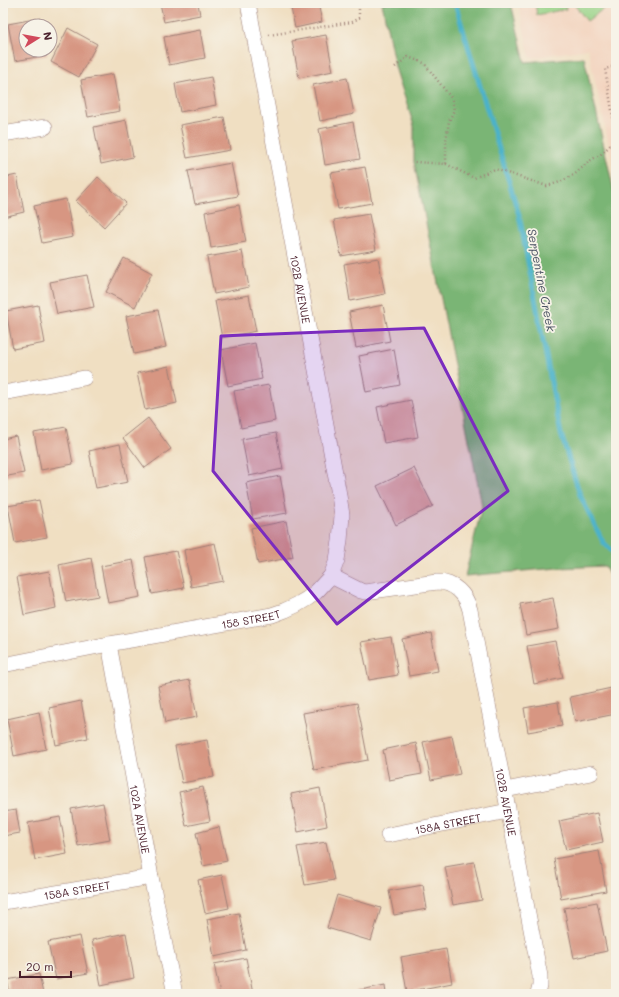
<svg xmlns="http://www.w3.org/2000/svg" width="619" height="997" viewBox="0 0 619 997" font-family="Mali,sans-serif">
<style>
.built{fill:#f3d4bf}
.green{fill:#98d387;stroke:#717959}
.forest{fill:#7ab574;stroke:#626a50}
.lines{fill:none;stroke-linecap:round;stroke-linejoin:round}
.stream{stroke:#4bb2ca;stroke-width:5}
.building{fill:#d79682}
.street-casing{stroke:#9d7f76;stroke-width:16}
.path{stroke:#9d7f76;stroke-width:2.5;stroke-dasharray:1 3;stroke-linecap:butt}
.street{stroke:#fff;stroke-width:15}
.marked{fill:#7b2cbf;fill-opacity:0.2;stroke:#7b2cbf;stroke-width:3;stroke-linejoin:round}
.labels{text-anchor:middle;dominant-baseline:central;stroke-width:3.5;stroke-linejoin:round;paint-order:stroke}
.street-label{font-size:11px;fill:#4a1f2b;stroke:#f7f3e8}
.water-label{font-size:12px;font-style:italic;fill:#4a5263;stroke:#f7f3e8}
</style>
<rect width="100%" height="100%" fill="#f7f3e8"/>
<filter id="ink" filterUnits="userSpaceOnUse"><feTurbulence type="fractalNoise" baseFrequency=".025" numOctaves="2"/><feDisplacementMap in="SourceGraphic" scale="8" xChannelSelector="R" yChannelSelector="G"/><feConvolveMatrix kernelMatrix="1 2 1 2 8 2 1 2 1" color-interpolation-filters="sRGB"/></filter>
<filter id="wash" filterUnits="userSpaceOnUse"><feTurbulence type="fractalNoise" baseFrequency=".012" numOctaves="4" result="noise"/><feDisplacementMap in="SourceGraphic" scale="16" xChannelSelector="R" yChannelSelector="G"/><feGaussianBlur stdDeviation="0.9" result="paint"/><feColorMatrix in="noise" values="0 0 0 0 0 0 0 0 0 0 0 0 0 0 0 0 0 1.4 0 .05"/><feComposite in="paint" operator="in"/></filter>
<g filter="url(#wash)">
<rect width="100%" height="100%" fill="#f0dfc2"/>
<path class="built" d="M518 3H616V177L588 49 530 58Z"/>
<path class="green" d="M535 3H565L566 9 537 15Z
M573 3H611L587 21Z"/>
<path class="forest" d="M382 3H511L525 62 584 57 616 201V588L605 566 558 568 465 576 482 506 414 162V126L395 67Z"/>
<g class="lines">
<path class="stream" d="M455 3 519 215 561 434 580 495 603 542 616 555"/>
</g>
<g id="blocks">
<path class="building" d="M160 3H198L200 15 164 22Z
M290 3H318L322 22 295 28Z
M40 18 42 26H26V50H46L47 55 15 61 8 24Z
M68 28 97 44 79 77 51 62Z
M200 30 205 58 169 65 164 37Z
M326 35 333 71 299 78 292 41Z
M113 74 120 111 88 117 81 80Z
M211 77 216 105 180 112 175 84Z
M347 78 354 114 320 121 313 85Z
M224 117 230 150 187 158 180 125Z
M126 120 133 157 101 164 94 127Z
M353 122 360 159 325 165 319 129Z
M231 163 238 196 195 204 188 171Z
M365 167 372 203 338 209 331 173Z
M17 175 24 212 3 217V178Z
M98 177 126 203 104 227 76 201Z
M66 199 73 237 42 243 34 206Z
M239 205 246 242 211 248 205 212Z
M369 214 376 250 341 256 334 220Z
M242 251 249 287 214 294 207 257Z
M124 258 152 273 135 307 106 292Z
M378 258 385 294 350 301 344 264Z
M87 275 94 307 57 314 50 282Z
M249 295 256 331 222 338 215 301Z
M38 305 45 343 13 349 6 311Z
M383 305 390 341 356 348 349 312Z
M158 310 166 347 134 354 126 316Z
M255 343 262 379 228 386 221 350Z
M394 349 400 385 366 392 359 356Z
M169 366 177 403 145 410 137 373Z
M269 385 275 421 241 428 234 391Z
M411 400 418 437 384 443 377 407Z
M148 418 171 449 145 468 123 438Z
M66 427 73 464 41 470 34 433Z
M276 433 283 469 249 476 242 439Z
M16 436 24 473 3 477V439Z
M120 444 128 482 96 488 89 451Z
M414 468 433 506 396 525 377 486Z
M280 476 287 513 253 519 246 483Z
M39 500 47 537 15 543 8 506Z
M286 521 293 557 258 564 251 528Z
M215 543 223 581 191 587 184 550Z
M176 551 184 588 152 594 145 557Z
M91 558 98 596 66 602 59 565Z
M133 560 140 597 108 603 101 566Z
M49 571 56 608 24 615 17 577Z
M553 598 559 629 526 635 520 604Z
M431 633 438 671 409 676 402 639Z
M391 637 398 675 369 680 361 642Z
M555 641 563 678 534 684 527 646Z
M190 680 197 717 165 723 158 686Z
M616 687V714L575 722 570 697Z
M81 701 88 738 56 745 49 708Z
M558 702 562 726 528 732 524 708Z
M357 703 368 760 314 770 303 713Z
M39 712 46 749 14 756 7 719Z
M452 736 460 774 431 780 423 742Z
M207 740 214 777 182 783 175 746Z
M416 743 422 774 389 780 383 750Z
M203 787 210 821 186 826 179 792Z
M320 788 327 826 298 832 291 794Z
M103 803 110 840 78 846 71 809Z
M16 810 20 833 3 836V812Z
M597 813 603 842 566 850 559 821Z
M60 817 67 854 35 860 28 823Z
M219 827 227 861 203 866 196 833Z
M326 842 334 880 305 885 297 847Z
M599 851 606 891 561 899 554 859Z
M474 862 482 900 453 905 445 867Z
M222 875 229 908 205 913 198 880Z
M423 885 427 909 394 915 389 891Z
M337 895 381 908 371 941 327 928Z
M597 902 607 951 574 958 564 908Z
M239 913 246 950 214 957 207 919Z
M126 933 134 978 101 985 92 940Z
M80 936 88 973 56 979 48 942Z
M446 949 452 983 407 992 401 957Z
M246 958 253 994H220L214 964Z
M39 974 43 994H10L7 980Z
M385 985 386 994H356V991Z"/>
</g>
</g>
<g filter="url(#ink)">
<use href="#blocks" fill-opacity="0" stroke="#9d7f76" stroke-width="1"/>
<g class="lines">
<g class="street-casing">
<g id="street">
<path id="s1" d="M248 3 338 489 342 515 340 541 337 560 331 576"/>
<path d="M3 134 45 127"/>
<path d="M3 393 84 378"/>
<path id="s2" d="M109 644 151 877 175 994"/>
<path id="s3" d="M3 665 109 644 272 615C288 610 303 603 316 592 321 587 326 581 331 576L361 591 365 592 437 582C454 582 466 594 470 610L540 976V986L538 994"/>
<path d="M505 790 591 773"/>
<path id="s4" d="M388 835 508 811"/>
<path id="s5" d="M3 902 151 877"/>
</g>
</g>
<path class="path" d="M269 35 352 22 359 18V3
M616 66 605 69 616 134
M395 67 408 57 424 63 452 99 454 110 449 121 446 141V164L414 162
M446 164 474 178 495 169 547 186 560 182 575 174 588 162 601 154 616 140"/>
<use href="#street" class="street"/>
</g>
</g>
<path class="marked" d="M424 328 508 491 337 624 213 471 221 336Z"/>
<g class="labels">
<g class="street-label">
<text stroke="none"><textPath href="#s1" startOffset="291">102B AVENUE</textPath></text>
<text stroke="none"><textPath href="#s3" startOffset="252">158 STREET</textPath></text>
<text stroke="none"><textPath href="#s3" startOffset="698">102B AVENUE</textPath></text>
<text stroke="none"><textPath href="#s2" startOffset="178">102A AVENUE</textPath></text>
<text stroke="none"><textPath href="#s4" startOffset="61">158A STREET</textPath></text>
<text stroke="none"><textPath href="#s5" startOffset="75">158A STREET</textPath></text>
</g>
<g class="water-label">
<text transform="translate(542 280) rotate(79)">Serpentine Creek</text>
</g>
</g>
<rect width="619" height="997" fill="none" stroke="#f7f3e8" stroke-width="16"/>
<g transform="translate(38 38) rotate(79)"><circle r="19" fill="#f7f3e8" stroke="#b29e9c"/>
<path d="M0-3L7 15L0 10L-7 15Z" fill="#d1495b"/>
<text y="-6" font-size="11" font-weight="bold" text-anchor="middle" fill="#4a1f2b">N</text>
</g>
<path d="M20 971v6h51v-6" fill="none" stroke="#4a1f2b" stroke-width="2"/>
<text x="26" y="971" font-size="12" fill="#4a1f2b" stroke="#f7f3e8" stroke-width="3" paint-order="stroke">20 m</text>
</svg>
